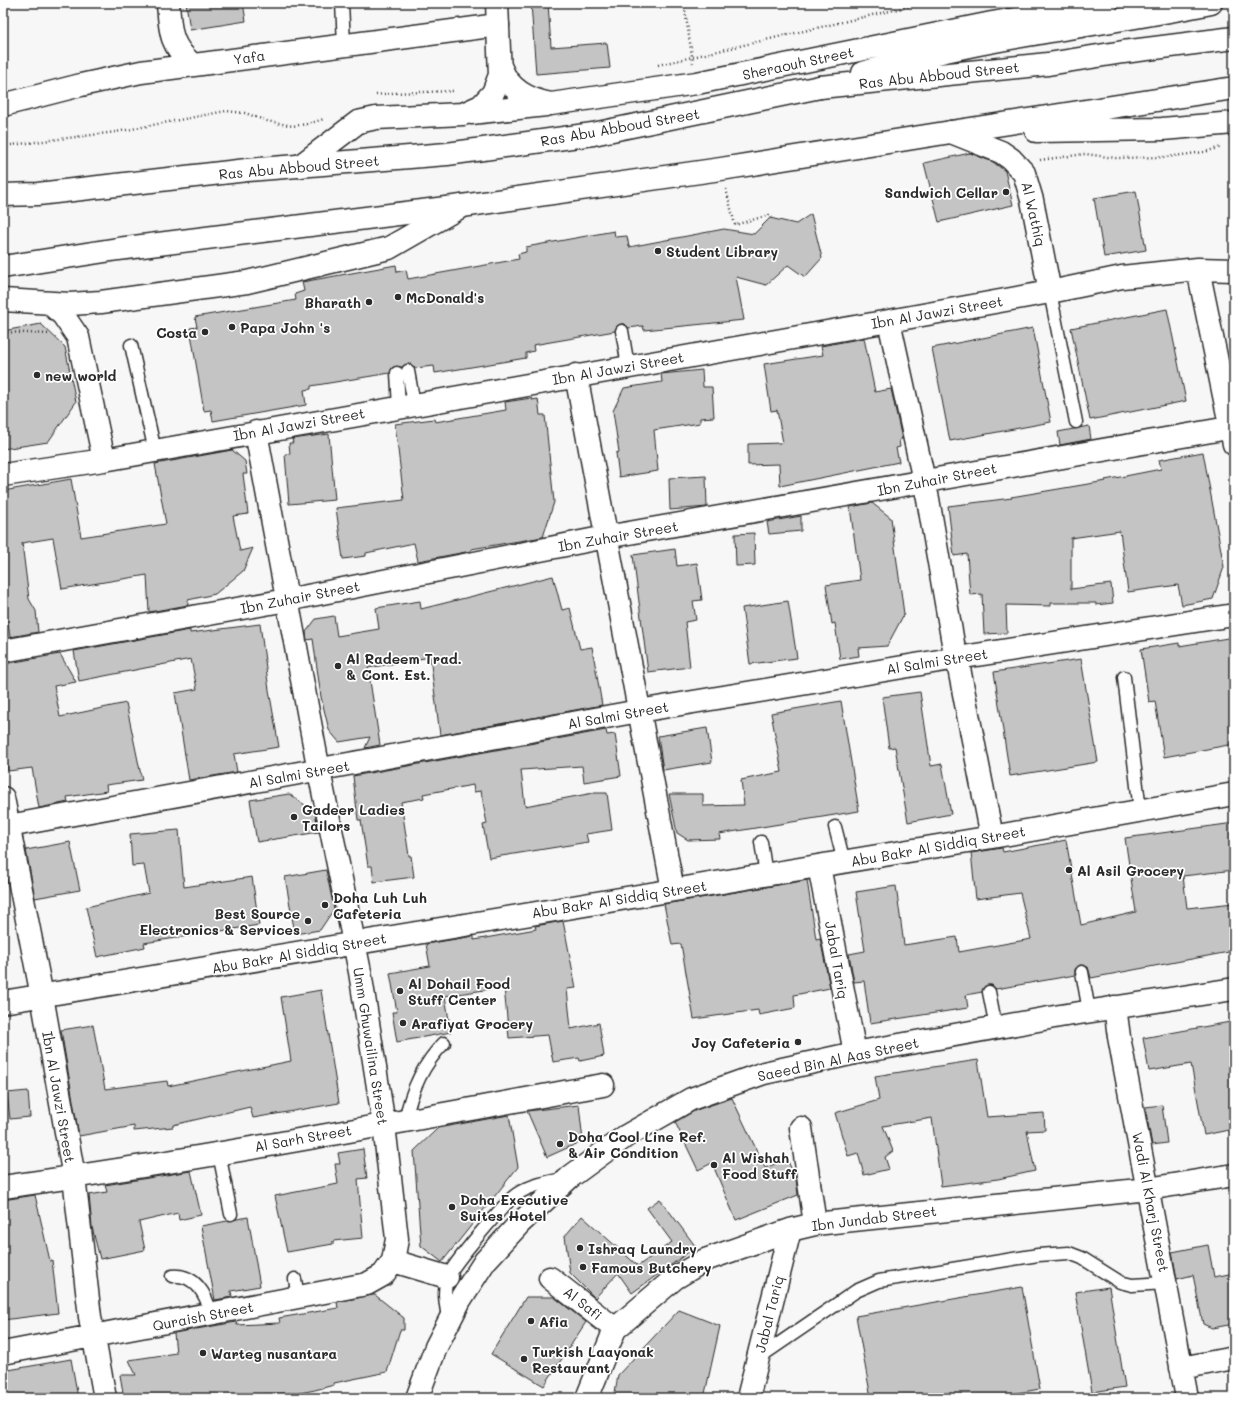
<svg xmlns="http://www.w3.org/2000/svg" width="1237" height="1401" viewBox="0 0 1237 1401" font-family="Mali,sans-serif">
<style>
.building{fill:#c4c4c4;stroke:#2b2b2b}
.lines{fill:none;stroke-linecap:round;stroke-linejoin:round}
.service-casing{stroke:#2b2b2b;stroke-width:15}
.minor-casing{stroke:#2b2b2b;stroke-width:25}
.tertiary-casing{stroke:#2b2b2b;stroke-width:25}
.primary-casing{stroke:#2b2b2b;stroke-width:25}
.motorway-casing{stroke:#2b2b2b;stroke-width:25}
.path{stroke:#2b2b2b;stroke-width:2.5;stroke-dasharray:1 3;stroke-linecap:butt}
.service{stroke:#fff;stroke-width:12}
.minor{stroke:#fff;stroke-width:22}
.tertiary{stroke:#fff;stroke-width:22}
.primary{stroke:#fff;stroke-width:22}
.motorway{stroke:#fff;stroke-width:22}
.poi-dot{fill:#2b2b2b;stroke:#fff;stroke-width:1.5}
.labels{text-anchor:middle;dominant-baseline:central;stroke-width:3.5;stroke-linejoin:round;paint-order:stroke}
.street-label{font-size:14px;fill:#2b2b2b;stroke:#fff}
.poi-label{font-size:14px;font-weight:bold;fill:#2b2b2b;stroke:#fff;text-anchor:start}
</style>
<rect width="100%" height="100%" fill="#f7f7f7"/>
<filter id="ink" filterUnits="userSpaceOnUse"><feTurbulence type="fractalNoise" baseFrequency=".025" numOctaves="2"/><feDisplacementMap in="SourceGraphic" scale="8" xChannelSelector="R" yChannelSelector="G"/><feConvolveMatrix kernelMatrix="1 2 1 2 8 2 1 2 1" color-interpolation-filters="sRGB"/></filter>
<g filter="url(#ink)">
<path class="building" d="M186 3H243L246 21 190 30Z
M531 3H548L551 47 607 43 610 68 536 74Z
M970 153 993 162 1005 171 1013 205 939 222 924 163Z
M1136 191 1146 250 1104 257 1094 198Z
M811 214 822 258 805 277 788 265 766 285 736 277 744 320 644 330 643 326 629 328 625 324H621L617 326 615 331 533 345 534 351 526 353V358L435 373 434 366 415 368 411 364H407L402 367H393L390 373 311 386V389L304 390 306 405 213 421 211 410 204 411 190 328 197 327 195 317 296 300 295 294 304 291 302 282 396 265 397 272 406 270 408 279 519 259 518 254 526 252V247L614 231 615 237 627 236 629 247 724 229 754 234 770 218 796 224Z
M1167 309 1186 401 1090 420 1071 328Z
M41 324 65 347 76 402 48 442 3 449V331Z
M1033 328 1051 422 950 441 932 348Z
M864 338 875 392 891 389 902 439 899 440 900 447 896 448 899 462 780 486 779 464 748 465V444L783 443 777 410 771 411 764 364 823 355 821 346Z
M702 370 703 387H712L714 417 700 418V423L654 430 658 471 619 477 616 453 619 452 613 411 624 388 662 382 661 374Z
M532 398V400L538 399 540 415H545L554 502 543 537 471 549V551L418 561 414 543 366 553V556L343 559 336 508 404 500 395 424 434 419 435 422 506 410 505 402Z
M1089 426 1091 439 1060 445 1058 432Z
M329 434 335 500 289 504 285 454H290L289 443H293L292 439Z
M232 450 245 461 247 474H243L248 514 233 516 240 551 253 548 243 571 215 594 188 600V605L149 612 147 575 62 589 53 538 22 543 29 599 36 611 38 632 10 637 7 616 3 617V491L71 479 81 537 166 524 155 464Z
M1203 452 1224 567 1213 599 1182 605 1178 585 1128 592 1120 531 1071 538V589L1111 584 1113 603 1096 605V603H1051V606L1006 605 1007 633 984 634 982 594 970 595 967 554 954 556 948 506 1012 498 1011 497 1106 481 1105 480 1161 469 1159 460Z
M706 476 707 507 670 510 669 478Z
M872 503 891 518 904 614 887 646 858 648 859 656 840 659 835 623 832 624 826 585 860 580 850 507Z
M801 516V531L769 534 767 522Z
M754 533 755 565 736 566 735 534Z
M675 549 677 566 697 563 702 600 693 601 696 620 685 622 690 667 648 672 633 555Z
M553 576 562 610 570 608 580 649 592 647 602 705 440 735 430 657 368 668 380 745 365 748 370 737 339 742 329 730 321 697 313 639 307 640 306 632 316 619 334 616 337 636 379 629 376 608 420 601 421 609Z
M788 601 797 658 750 664 742 608Z
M260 624 269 690 279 747 234 754 237 772 189 780 175 693 197 689 191 659 79 681 74 651 190 630V633Z
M1234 637V744L1164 757 1155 701 1149 702 1141 649 1179 643V646Z
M60 654 76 682 54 686 60 717 126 703 142 780 106 785 107 791 67 797 68 802 39 808 32 768 8 771 3 741V671L9 663Z
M1081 659 1098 762 1010 776 994 672Z
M920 692 931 766 942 764 951 814 908 822 895 747 889 748 882 697Z
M841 701 859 811 719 834 720 839 688 840 677 833 669 794H703V806L744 805 741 780 782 772 771 713Z
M707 728 712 762 663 770 658 736Z
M606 730 607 735 615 734 621 776 584 782 582 766 521 770 525 806 593 793H607L612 830 586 834 588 842 489 858 483 825 487 824 481 791 474 792 473 785 423 794 424 798 401 802 409 856H411L414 877 374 882 372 866H368L361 820H358L353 776Z
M289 794 315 812 319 832 257 842 250 800Z
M1234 823V870L1183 876 1187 908 1234 903V951L1091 978 1088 967 1080 965 1075 969V975L996 989 992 985H987L984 987 982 992 966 995 968 1008 870 1023 864 981 854 982 849 954 865 951 856 892 896 886 904 945 957 937 959 952 1031 939 1020 893 976 899 971 853 1002 848 1003 852 1066 840 1081 925 1136 912 1125 838Z
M179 830 184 887 252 877 259 925 144 943 145 947 97 957 86 907 149 893 144 865 132 866 130 834Z
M70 842 80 890 35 898 26 850Z
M326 870 334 909 320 930 295 934 285 877Z
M807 880 816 939 820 938 830 988 794 995 795 1008 759 1015 758 1010 694 1019 681 944 672 945 664 904Z
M563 921 576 988 567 989 571 1029 599 1023 604 1056 580 1061 579 1058 553 1062 548 1035 509 1038 504 987 445 996 451 1032 397 1042 392 1012H397L390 973 430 966 426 944 474 936V940L536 929 535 926Z
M321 990 339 1103 253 1118 250 1107 173 1125V1127L134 1131V1126L79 1136 61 1030 93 1025 105 1089 167 1081 168 1086 291 1061 281 997Z
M1230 1022 1234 1044V1129L1204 1135 1191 1064 1149 1071 1143 1038Z
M978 1060 987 1117 1044 1113 1045 1130 1027 1131 1035 1171 998 1179 941 1186 932 1118 883 1126 893 1151 885 1157 889 1169 864 1175 858 1153 848 1156 835 1113 879 1100 875 1076Z
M28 1091 30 1117 10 1119 7 1093Z
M732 1098 765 1168 787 1159 796 1179 798 1195 736 1220 712 1163 698 1170 675 1122 696 1110Z
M579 1105 583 1141 547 1157 527 1111Z
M1162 1105 1167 1143 1152 1145 1145 1107Z
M509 1115 518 1167 442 1262 421 1246 414 1151 438 1128Z
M363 1149 367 1178 358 1179 363 1238 333 1241V1244L287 1252 275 1196 338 1184 335 1164H340L338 1153Z
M191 1171 201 1215 179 1220 178 1213 139 1222 145 1250 100 1259 92 1227 89 1195 107 1192 105 1185Z
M35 1195 50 1261 52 1260 58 1313 3 1320V1200Z
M660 1199 696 1247 632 1293 618 1273 595 1298 570 1273 565 1236 582 1216 638 1266 672 1242 647 1208Z
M248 1217 260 1286 231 1291 232 1297 215 1300 201 1226Z
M1208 1245 1214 1277 1234 1273V1324L1212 1328 1203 1324 1193 1275 1177 1279 1172 1252Z
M1022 1287 1040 1389 989 1398H871L856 1316Z
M1109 1287 1125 1387 1092 1392 1075 1292Z
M372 1295H375L404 1318V1330H400L387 1372 334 1383V1385L315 1390 290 1395V1393L247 1395 248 1398H213L212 1395 175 1398H124L120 1375H136L129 1360 176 1353 174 1333 236 1322 237 1325 280 1323 279 1318 338 1308 337 1302Z
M526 1297H554L586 1322 544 1386 491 1354Z
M679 1310 720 1326 704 1398H614L618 1375Z
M71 1359 78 1398H3V1371Z"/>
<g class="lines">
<g class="service-casing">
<path id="service" d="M342 3 344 44
M1050 292 1076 422
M622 331 628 366
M131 345 155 451
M408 371 414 404
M397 373 399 407
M1124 677 1140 811
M835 827 844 862
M761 842 766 875
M1082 972 1089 1011
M989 992 996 1027
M405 1121C411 1091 422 1065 444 1043
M219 1153 231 1214
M172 1276C195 1274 206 1294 211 1314
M295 1279 298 1298
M448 1318C446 1305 443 1292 447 1279 450 1267 506 1201 517 1194 531 1185 547 1182 563 1179
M758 1358 856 1291 879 1281 1038 1255 1069 1253 1082 1258 1120 1282 1132 1285 1166 1283"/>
</g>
<g class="minor-casing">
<path id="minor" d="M168 3C170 31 170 46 193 65
M3 105 81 85 141 72 498 25
M951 132 1001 152 1011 159 1024 173 1032 200 1050 292
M1198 269 1234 444
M3 300 70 304 101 302 247 282 389 248 462 206
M49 303 63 315 78 337 104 460
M889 321 928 499 953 643 957 658 992 837
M576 375 673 890
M3 475 104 460 889 321 1050 292 1122 277 1198 269 1234 270
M3 651 287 600 606 537 1234 427
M3 798 42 996 74 1177 90 1317 105 1398
M3 827 639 711 957 658 1234 615
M819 866 855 1053
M3 1002 992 837 1234 794
M1115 1007 1119 1037 1187 1398
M801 1128 815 1224
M3 1187C204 1159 404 1121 603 1085
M393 1261 447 1277
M550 1278 615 1329
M3 1353 367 1284 383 1275 393 1261 397 1239 384 1125 360 972 319 771 256 432
M1181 1368 1234 1358
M587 1398 615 1329 675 1278 705 1260 790 1230 815 1224 1148 1189 1234 1175
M748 1398 790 1230"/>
</g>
<g class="tertiary-casing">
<path id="tertiary" d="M501 68C509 90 529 100 551 104L697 83 992 23 1107 3
M471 113 546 105
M300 166 358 122 376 118 463 114 481 106 493 93 500 75 497 3
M417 1398 436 1347 460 1300 485 1261 520 1223 570 1177 626 1136 691 1099 764 1073 855 1053 1060 1016 1234 989"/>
</g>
<g class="primary-casing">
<path id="primary" d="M3 195 38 194 247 170 447 154 593 134 820 87
M3 267 118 249 462 206 721 169 951 132"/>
</g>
<g class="motorway-casing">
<path id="motorway" d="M863 73C976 37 1095 27 1211 3
M820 87 1048 64 1123 52 1234 38
M1036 131 1162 129 1234 123
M951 132 1234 88"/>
</g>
<path class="path" d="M684 3 693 63
M684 4 691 3
M658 65 924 3
M376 95 392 93 455 91
M3 146 116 132 226 111 245 113 267 121 293 126 307 124 324 119
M1040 160 1085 154 1116 158 1167 157 1204 152 1222 147
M726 189 735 225 769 215 772 218
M3 332 50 334"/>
<use href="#service" class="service"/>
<use href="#minor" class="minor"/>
<use href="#tertiary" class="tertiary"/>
<use href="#primary" class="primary"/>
<use href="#motorway" class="motorway"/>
</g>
</g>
<g class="poi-dot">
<circle cx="1006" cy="192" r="4"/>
<circle cx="658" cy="251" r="4"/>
<circle cx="398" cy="297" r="4"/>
<circle cx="369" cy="302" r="4"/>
<circle cx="232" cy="327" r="4"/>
<circle cx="205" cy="332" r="4"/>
<circle cx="37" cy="375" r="4"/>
<circle cx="338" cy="666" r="4"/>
<circle cx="294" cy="817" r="4"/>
<circle cx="1069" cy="870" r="4"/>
<circle cx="325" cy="905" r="4"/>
<circle cx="308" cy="921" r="4"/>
<circle cx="400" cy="991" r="4"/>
<circle cx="403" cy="1023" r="4"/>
<circle cx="798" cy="1042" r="4"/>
<circle cx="560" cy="1144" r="4"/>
<circle cx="714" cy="1165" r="4"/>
<circle cx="452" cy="1207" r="4"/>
<circle cx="580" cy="1248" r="4"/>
<circle cx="583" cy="1267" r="4"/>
<circle cx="531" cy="1321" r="4"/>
<circle cx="203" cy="1353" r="4"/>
<circle cx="524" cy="1359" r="4"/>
</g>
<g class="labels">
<g class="street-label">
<text transform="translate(249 57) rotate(-8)">Yafa</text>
<text transform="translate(798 63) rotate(-12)">Sheraouh Street</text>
<text transform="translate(939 75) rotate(-6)">Ras Abu Abboud Street</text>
<text transform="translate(620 127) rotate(-10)">Ras Abu Abboud Street</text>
<text transform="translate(299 167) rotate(-5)">Ras Abu Abboud Street</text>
<text transform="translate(1034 214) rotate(77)">Al Wathiq</text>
<text transform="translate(937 312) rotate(-10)">Ibn Al Jawzi Street</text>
<text transform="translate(618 368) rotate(-10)">Ibn Al Jawzi Street</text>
<text transform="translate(299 424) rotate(-10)">Ibn Al Jawzi Street</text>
<text transform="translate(937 479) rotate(-11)">Ibn Zuhair Street</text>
<text transform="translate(618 536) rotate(-10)">Ibn Zuhair Street</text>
<text transform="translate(300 597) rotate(-11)">Ibn Zuhair Street</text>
<text transform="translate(937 661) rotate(-9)">Al Salmi Street</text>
<text transform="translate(618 715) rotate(-10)">Al Salmi Street</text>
<text transform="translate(299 774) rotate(-10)">Al Salmi Street</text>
<text transform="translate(938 846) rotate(-10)">Abu Bakr Al Siddiq Street</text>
<text transform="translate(619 899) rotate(-9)">Abu Bakr Al Siddiq Street</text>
<text transform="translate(299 953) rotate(-10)">Abu Bakr Al Siddiq Street</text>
<text transform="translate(837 960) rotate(80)">Jabal Tariq</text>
<text transform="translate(371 1046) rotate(81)">Umm Ghuwailina Street</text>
<text transform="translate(838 1059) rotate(-12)">Saeed Bin Al Aas Street</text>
<text transform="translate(59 1097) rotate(80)">Ibn Al Jawzi Street</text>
<text transform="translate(303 1138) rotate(-10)">Al Sarh Street</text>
<text transform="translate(1151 1202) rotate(79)">Wadi Al Kharj Street</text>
<text transform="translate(874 1218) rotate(-7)">Ibn Jundab Street</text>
<text transform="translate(583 1303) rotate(38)">Al Safi</text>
<text transform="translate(769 1314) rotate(-76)">Jabal Tariq</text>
<text transform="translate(203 1316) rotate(-11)">Quraish Street</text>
</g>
<g class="poi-label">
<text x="998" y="192" text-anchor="end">Sandwich Cellar</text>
<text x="666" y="251">Student Library</text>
<text x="406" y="297">McDonald's</text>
<text x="361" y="302" text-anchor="end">Bharath</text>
<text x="240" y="327">Papa John 's</text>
<text x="197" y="332" text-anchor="end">Costa</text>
<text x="45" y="375">new world</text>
<text x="346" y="658">Al Radeem Trad.<tspan x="346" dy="16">&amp; Cont. Est.</tspan></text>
<text x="302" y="809">Gadeer Ladies<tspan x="302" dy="16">Tailors</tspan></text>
<text x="1077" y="870">Al Asil Grocery</text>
<text x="333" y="897">Doha Luh Luh<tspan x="333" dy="16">Cafeteria</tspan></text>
<text x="300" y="913" text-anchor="end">Best Source<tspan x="300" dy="16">Electronics &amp; Services</tspan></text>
<text x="408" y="983">Al Dohail Food<tspan x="408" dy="16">Stuff Center</tspan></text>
<text x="411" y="1023">Arafiyat Grocery</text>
<text x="790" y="1042" text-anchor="end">Joy Cafeteria</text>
<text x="568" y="1136">Doha Cool Line Ref.<tspan x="568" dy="16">&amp; Air Condition</tspan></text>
<text x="722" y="1157">Al Wishah<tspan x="722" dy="16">Food Stuff</tspan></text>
<text x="460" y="1199">Doha Executive<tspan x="460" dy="16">Suites Hotel</tspan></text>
<text x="588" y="1248">Ishraq Laundry</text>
<text x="591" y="1267">Famous Butchery</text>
<text x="539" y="1321">Afia</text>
<text x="532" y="1351">Turkish Laayonak<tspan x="532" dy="16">Restaurant</tspan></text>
<text x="211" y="1353">Warteg nusantara</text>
</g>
</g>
<rect width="1237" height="1401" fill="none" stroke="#fff" stroke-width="16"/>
<rect x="8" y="8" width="1221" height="1385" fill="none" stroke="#2b2b2b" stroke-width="1.5" filter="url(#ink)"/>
</svg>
